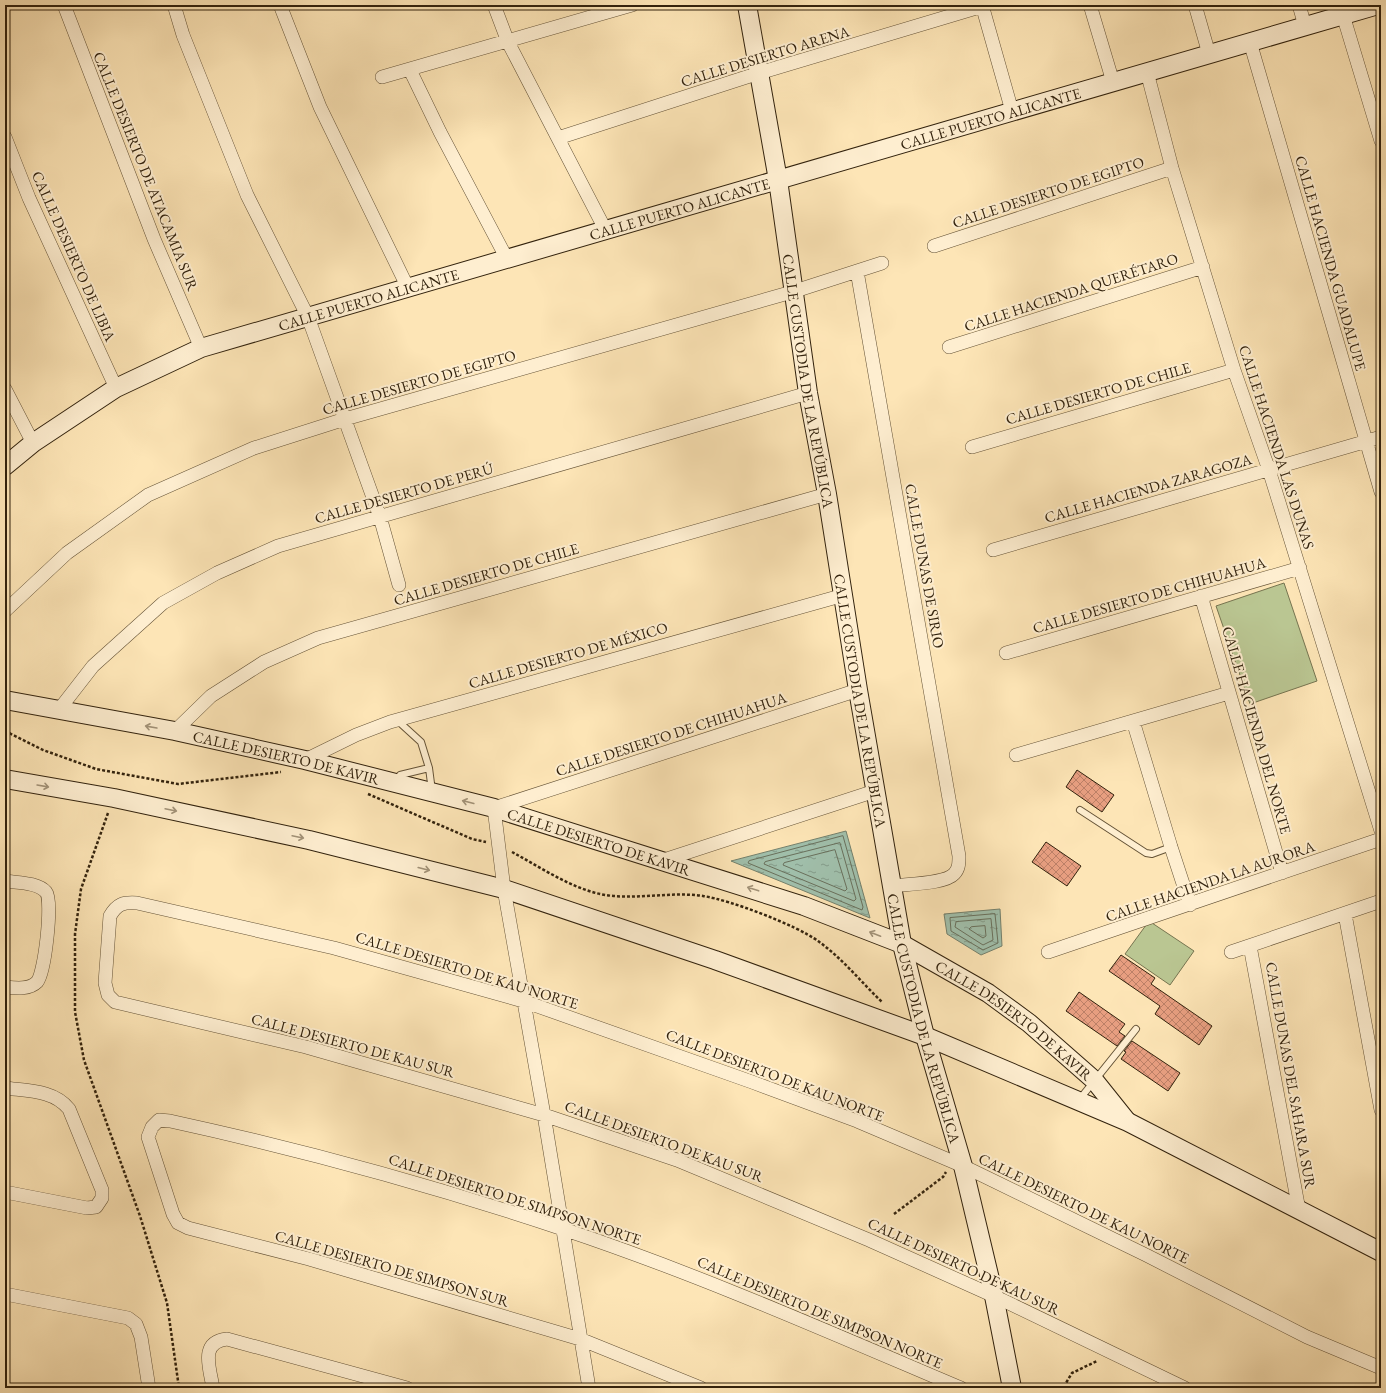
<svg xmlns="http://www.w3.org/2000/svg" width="1386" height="1393" viewBox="0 0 1386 1393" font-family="'EB Garamond',serif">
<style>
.green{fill:#bac692;stroke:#767450}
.water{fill:url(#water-ripples);stroke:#74806c}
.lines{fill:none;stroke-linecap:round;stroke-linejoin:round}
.shore{stroke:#69705c;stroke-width:1}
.building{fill:url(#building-cross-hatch);stroke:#32220d}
.lane-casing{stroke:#655337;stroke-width:8}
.street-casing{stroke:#655337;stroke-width:14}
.secondary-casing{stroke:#32220d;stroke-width:20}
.path{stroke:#32220d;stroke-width:2.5;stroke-dasharray:3 2;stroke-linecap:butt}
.lane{stroke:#feeed0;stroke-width:6}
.street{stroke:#feeed0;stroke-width:13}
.secondary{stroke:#feeed0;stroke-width:18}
.oneway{stroke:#a29278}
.labels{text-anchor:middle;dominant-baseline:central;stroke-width:4;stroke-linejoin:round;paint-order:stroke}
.street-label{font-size:15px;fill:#32220d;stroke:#feeed0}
</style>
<defs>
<pattern id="water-ripples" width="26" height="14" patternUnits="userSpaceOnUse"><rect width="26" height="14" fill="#a0bfab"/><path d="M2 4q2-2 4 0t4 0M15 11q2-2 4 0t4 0" fill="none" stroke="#839b8a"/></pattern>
<pattern id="building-cross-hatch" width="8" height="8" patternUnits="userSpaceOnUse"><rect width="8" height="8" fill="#e79e80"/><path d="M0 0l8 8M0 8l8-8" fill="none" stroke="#bc8067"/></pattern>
</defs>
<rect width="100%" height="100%" fill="#fde5b6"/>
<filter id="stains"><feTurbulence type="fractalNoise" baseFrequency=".005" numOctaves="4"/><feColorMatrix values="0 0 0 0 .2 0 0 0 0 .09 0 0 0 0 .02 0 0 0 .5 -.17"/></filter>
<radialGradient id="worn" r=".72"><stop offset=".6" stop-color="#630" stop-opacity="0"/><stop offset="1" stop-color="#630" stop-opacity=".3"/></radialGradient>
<path class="green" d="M1284 583 1317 681 1250 704 1216 606Z
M1149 921 1194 951 1170 985 1125 954Z"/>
<path class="water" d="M846 831 870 918 731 861Z
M1000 909 1002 946 981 955 947 934 944 914Z"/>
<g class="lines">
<path class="shore" d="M843 836 863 907 862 910 748 863 749 861Z
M840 843 856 899 854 901 764 864 765 862Z
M835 850 847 889 845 891 783 865 784 863Z
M995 914 998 943 983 950 951 931 950 918Z
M991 919 993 940 983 945 955 927 956 922Z
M985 926 986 936 983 938 969 929 971 927Z"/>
</g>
<path class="building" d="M1077 770 1114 795 1102 812 1066 787Z
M1046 842 1081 866 1067 886 1032 862Z
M1121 955 1155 978 1151 984 1212 1026 1199 1045 1155 1014 1160 1006 1109 971Z
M1079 992 1125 1024 1119 1032 1125 1036 1117 1046 1066 1011Z
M1132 1041 1180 1073 1168 1091 1121 1059 1126 1052 1124 1051Z"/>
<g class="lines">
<g class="lane-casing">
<path id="lane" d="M398 721 421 742 429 768
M396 779 400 775 429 768 432 791
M1080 810 1146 853 1152 854 1171 847
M1079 1100 1136 1029"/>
</g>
<g class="street-casing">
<path id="street" d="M64 5 154 239 201 348
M174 5 183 35 247 195 308 317 380 517 399 585
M280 5 320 107 408 288
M494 5 508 42 606 231
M982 5 1012 111
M1090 5 1113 82
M1195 5 1209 54
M1299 5 1305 26
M1343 15 1381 141
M1250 42 1381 492
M410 70 440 132 507 259
M1147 72 1172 168 1234 370 1269 470 1381 831
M382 77 632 5
M5 137 29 198 116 388
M558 138 759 73 983 6
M934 246 1172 168
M857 271 959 856C959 863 959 869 954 874 945 884 906 884 892 886
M949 347 1203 267
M5 389 33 443
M972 447 1234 370
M993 550 1381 437
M1201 596 1282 873
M5 611 67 553 148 495 254 448 345 419 792 292 882 263
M1006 653 1300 568
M58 711 93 666 163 603 217 573 278 546 808 393
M1133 721 1171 847 1190 905
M175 731 211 696 264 662 318 638 827 494
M1016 755 1229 693
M305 760 356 735 390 722 844 595
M664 860 875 791
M5 881C17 883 37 882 46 892 53 900 45 973 37 982 29 990 15 988 5 987
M1345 914 1381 1110
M1250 946 1299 1210
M1048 952 1381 839
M1231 952 1381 901
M5 1088C28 1091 54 1090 69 1109L102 1190V1198L96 1207 87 1208 5 1192
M5 1294 128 1318 136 1324 141 1337 149 1388
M213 1388C210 1368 199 1342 227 1339L407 1388
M589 1388 544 1115 504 889 494 808 858 690
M701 1388 580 1339 309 1259 188 1228 178 1223 173 1214 148 1137 152 1127 159 1120 170 1121C303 1150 434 1186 563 1229 698 1274 829 1332 961 1388
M1185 1388 994 1296 869 1240 677 1160 544 1115 306 1047 115 1002 108 995 105 983 110 916C117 904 123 902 137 903L334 948 523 1001 752 1082 857 1121 963 1166 1146 1255 1307 1337 1381 1368"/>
</g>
<g class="secondary-casing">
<g id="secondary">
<path id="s1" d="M747 5 778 180 808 393 827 494 858 690 902 944 925 1036 963 1166 994 1296 1012 1388"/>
<path id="s2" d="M5 466 33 443 116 388 201 348 1378 5"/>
<path id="s3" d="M5 700 175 731 305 760 494 808 804 906 902 944 988 993 1029 1023 1094 1080 1126 1120"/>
<path d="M5 779 114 798 309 840 504 889 715 960 925 1036 1128 1122 1381 1252"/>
</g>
</g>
<path class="path" d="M5 731 43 750 96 769 178 784 281 772
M368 794 472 839 486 842
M108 813 81 889 75 934V1012L84 1060 140 1216 167 1303 179 1388
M512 852C540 867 569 887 600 894 633 901 669 891 703 896 730 900 796 925 818 941 842 958 861 982 882 1002
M894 1214 943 1177 946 1172
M1058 1388 1066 1383 1072 1373 1097 1361"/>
<use href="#lane" class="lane"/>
<use href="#street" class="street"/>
<use href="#secondary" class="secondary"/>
</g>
<defs><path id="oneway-shaft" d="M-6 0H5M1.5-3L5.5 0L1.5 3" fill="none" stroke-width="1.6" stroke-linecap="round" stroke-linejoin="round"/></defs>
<g class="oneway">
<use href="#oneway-shaft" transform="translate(151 727) rotate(-170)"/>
<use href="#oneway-shaft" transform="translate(43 786) rotate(10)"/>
<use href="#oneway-shaft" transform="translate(468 802) rotate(-166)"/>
<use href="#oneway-shaft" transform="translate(171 810) rotate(12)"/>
<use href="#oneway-shaft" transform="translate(298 837) rotate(12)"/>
<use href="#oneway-shaft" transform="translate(424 869) rotate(14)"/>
<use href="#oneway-shaft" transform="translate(753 889) rotate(-162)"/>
<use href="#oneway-shaft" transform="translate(875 934) rotate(-159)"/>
</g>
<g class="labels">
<g class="street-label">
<text transform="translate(765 56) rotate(-17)">CALLE DESIERTO ARENA</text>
<text stroke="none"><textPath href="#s2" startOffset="1052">CALLE PUERTO ALICANTE</textPath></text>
<text transform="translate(146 171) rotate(68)">CALLE DESIERTO DE ATACAMIA SUR</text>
<text transform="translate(1048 192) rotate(-18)">CALLE DESIERTO DE EGIPTO</text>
<text stroke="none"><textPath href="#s2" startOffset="728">CALLE PUERTO ALICANTE</textPath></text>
<text transform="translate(74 256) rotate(66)">CALLE DESIERTO DE LIBIA</text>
<text transform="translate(1331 263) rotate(74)">CALLE HACIENDA GUADALUPE</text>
<text transform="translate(1071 292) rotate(-18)">CALLE HACIENDA QUERÉTARO</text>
<text stroke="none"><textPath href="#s2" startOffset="404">CALLE PUERTO ALICANTE</textPath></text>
<text stroke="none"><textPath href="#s1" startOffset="381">CALLE CUSTODIA DE LA REPÚBLICA</textPath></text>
<text transform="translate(419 382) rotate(-16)">CALLE DESIERTO DE EGIPTO</text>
<text transform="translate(1098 393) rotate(-16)">CALLE DESIERTO DE CHILE</text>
<text transform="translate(1277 447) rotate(72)">CALLE HACIENDA LAS DUNAS</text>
<text transform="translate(1148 488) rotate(-16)">CALLE HACIENDA ZARAGOZA</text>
<text transform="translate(404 493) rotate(-16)">CALLE DESIERTO DE PERÚ</text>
<text transform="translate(925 566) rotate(80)">CALLE DUNAS DE SIRIO</text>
<text transform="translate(486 574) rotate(-16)">CALLE DESIERTO DE CHILE</text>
<text transform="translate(1149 595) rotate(-16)">CALLE DESIERTO DE CHIHUAHUA</text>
<text transform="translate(568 655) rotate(-16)">CALLE DESIERTO DE MÉXICO</text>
<text stroke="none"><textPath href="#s1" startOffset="705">CALLE CUSTODIA DE LA REPÚBLICA</textPath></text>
<text transform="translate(1257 730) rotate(74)">CALLE HACIENDA DEL NORTE</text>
<text transform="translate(671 734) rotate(-18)">CALLE DESIERTO DE CHIHUAHUA</text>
<text stroke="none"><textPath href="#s3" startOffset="287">CALLE DESIERTO DE KAVIR</textPath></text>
<text stroke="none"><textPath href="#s3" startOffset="611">CALLE DESIERTO DE KAVIR</textPath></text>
<text transform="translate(1210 881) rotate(-19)">CALLE HACIENDA LA AURORA</text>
<text transform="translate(467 970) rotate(17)">CALLE DESIERTO DE KAU NORTE</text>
<text stroke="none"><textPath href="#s1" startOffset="1029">CALLE CUSTODIA DE LA REPÚBLICA</textPath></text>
<text stroke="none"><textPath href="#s3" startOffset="1067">CALLE DESIERTO DE KAVIR</textPath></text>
<text transform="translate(353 1045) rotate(15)">CALLE DESIERTO DE KAU SUR</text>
<text transform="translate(775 1075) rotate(21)">CALLE DESIERTO DE KAU NORTE</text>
<text transform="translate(1291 1075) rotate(80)">CALLE DUNAS DEL SAHARA SUR</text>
<text transform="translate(664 1141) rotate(20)">CALLE DESIERTO DE KAU SUR</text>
<text transform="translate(515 1199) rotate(18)">CALLE DESIERTO DE SIMPSON NORTE</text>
<text transform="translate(1084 1208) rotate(26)">CALLE DESIERTO DE KAU NORTE</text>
<text transform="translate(964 1266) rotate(25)">CALLE DESIERTO DE KAU SUR</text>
<text transform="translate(392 1268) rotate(16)">CALLE DESIERTO DE SIMPSON SUR</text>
<text transform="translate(820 1312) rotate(23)">CALLE DESIERTO DE SIMPSON NORTE</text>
</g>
</g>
<rect width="1386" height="1393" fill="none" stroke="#fde5b6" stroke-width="20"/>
<rect x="6" y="6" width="1374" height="1381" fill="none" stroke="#32220d" stroke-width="2"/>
<rect x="10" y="10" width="1366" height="1373" fill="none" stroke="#32220d"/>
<rect width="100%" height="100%" filter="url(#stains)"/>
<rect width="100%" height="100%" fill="url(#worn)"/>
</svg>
